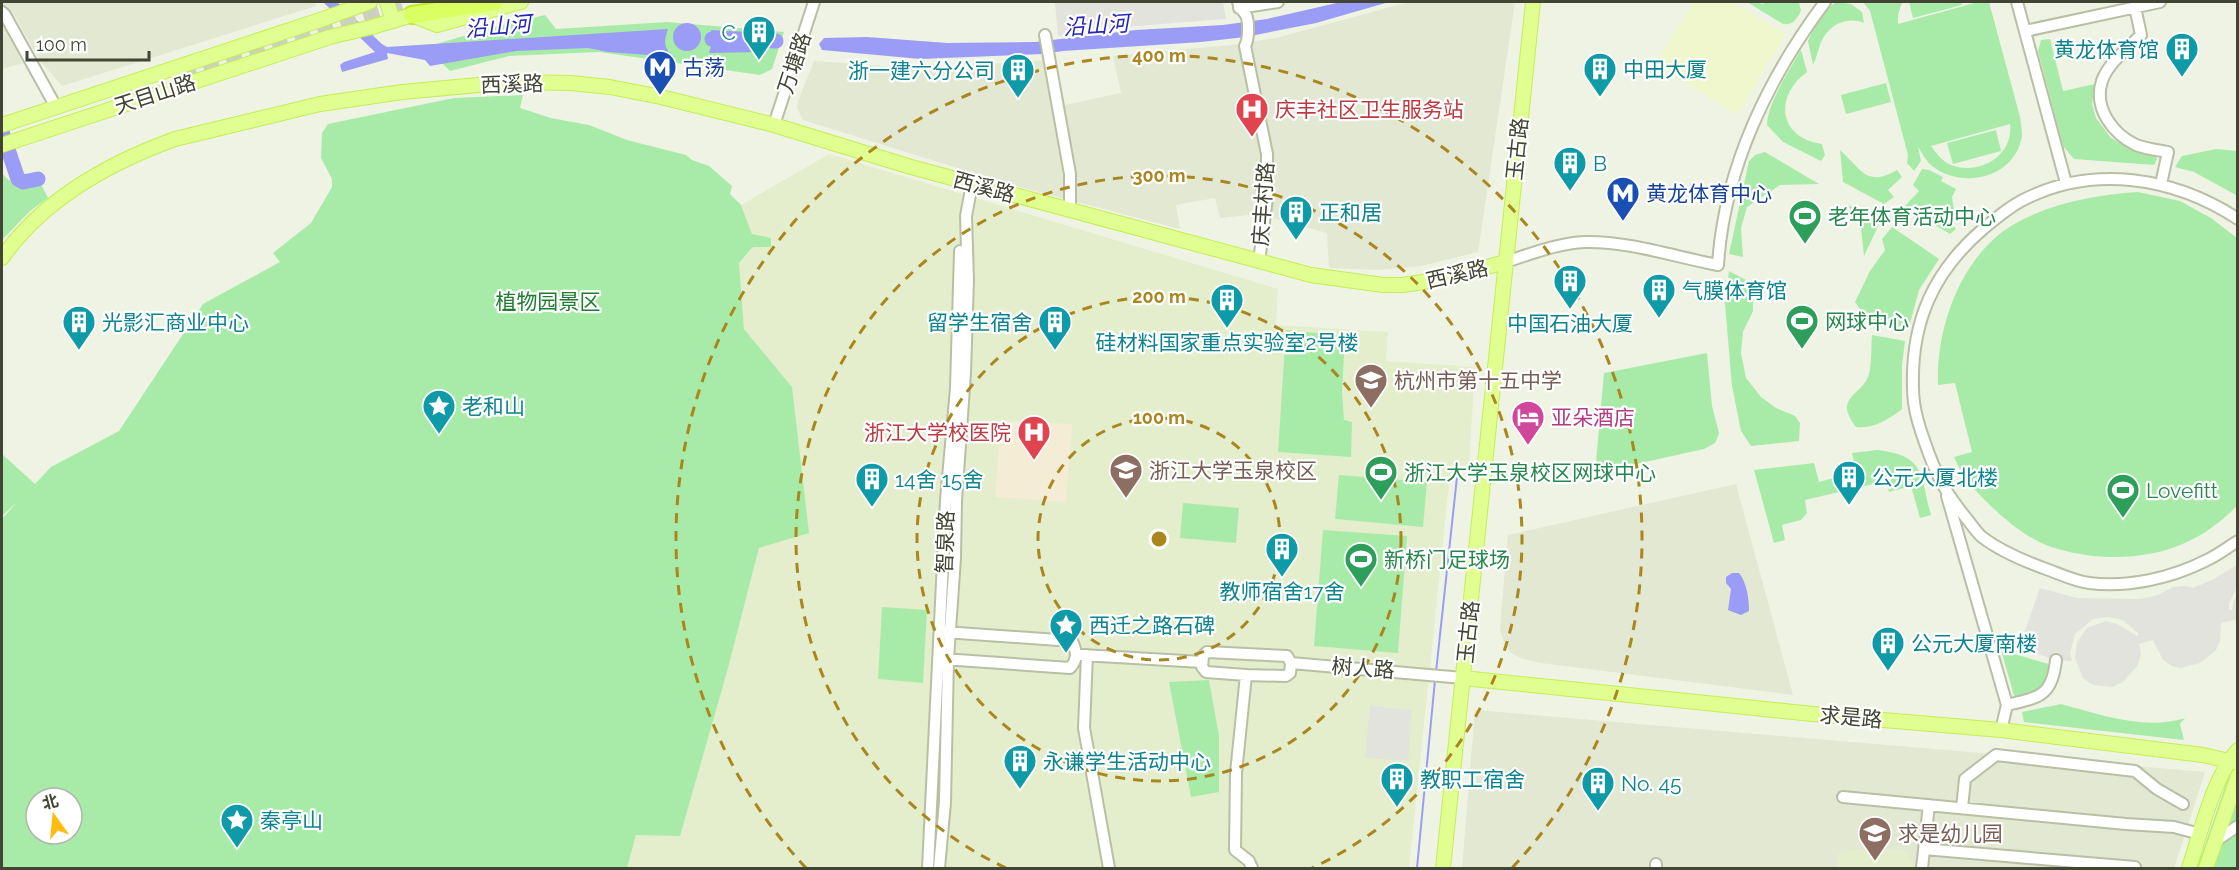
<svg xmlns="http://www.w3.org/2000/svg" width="2239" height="870" viewBox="0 0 2239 870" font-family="Raleway,'Noto Sans SC',sans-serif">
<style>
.residential{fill:#e2e8d1}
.commercial{fill:#f1f7cc}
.education{fill:#e4eecc}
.medical{fill:#f5ecd5}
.green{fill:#a8eba9;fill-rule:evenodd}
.parking{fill:#e2e3dc}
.water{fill:#9a9cf6}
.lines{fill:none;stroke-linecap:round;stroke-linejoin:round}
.stream{stroke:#9a9cf6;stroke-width:2}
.river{stroke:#9a9cf6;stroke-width:15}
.highway-tunnel{stroke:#ccd0c0;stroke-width:16;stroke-dasharray:16 8;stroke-linecap:butt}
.minor-casing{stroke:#b9bfa5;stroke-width:14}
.major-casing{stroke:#c5ed57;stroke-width:16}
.highway-casing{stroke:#c2e927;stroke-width:20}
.minor{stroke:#fff;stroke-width:10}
.major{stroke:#e0ff90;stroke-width:14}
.highway{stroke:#daff62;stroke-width:16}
.major-bridge-casing{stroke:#c5ed57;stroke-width:16;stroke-linecap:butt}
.major-bridge{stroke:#e0ff90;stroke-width:14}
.ring{fill:none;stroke:#aa861f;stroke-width:3;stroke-dasharray:10 8}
.labels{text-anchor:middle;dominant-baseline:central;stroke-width:4.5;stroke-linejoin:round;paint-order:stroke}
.culture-label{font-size:21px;fill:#0d838f;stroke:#fff;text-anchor:start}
.street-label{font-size:21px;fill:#424533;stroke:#fff}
.transit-label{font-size:21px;fill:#164399;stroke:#fff;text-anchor:start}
.health-label{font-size:21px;fill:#be3a42;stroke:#fff;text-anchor:start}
.leisure-label{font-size:21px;fill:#27864d;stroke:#fff;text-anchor:start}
.park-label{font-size:21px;fill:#227b33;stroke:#fff}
.education-label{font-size:21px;fill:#785e54;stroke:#fff;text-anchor:start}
.hotel-label{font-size:21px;fill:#b23c85;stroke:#fff;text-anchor:start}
.water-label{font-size:22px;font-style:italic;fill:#2426b9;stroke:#fff}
.centre{fill:#aa861f;stroke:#fff;stroke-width:3}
.ring-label{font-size:18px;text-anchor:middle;font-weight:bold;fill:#aa861f;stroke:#fff;stroke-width:4.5;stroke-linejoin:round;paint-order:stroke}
</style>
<rect width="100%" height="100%" fill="#eff3e3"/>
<path class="residential" d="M2 2H315L316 6 62 86 41 62 13 13 2 5Z
M1409 2H1515L1478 252 1421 266 1377 270 1329 268 1327 233 1258 214 1220 218 1215 198 1176 205 1180 229 1012 185 803 120 797 108 798 101 814 61 915 68 1055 60 1065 105 1121 93 1113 56 1231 45 1276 38Z
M2 22 23 63 2 69Z
M1736 484 1793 695 1541 663 1523 659 1511 653 1505 645 1500 631 1501 615 1508 535Z
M1475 710 2205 772 2174 868H1462Z"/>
<path class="commercial" d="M1694 2H1731L1786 34 1737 114 1655 64Z"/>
<path class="education" d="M829 154 1278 289 1276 325 1388 332 1386 361 1475 367 1469 466 1451 465 1409 868H627L636 835H680L727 672 759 548 792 387 744 329 739 263 752 250V234L741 205Z
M1860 849 1907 851 1914 868H1838V854Z"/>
<path class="medical" d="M1001 421 1072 424 1066 502 995 497Z"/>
<path class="green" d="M1747 2H1758L1762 4 1769 2H1799L1801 11C1796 20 1793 25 1783 24Z
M1837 2 1851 4 1862 12 1864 23C1846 16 1829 25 1821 42 1818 50 1817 57 1813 65L1808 41C1815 27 1822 9 1837 2Z
M1863 2H1902L1898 15V24L1978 2H1989L2020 117C2021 123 2022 130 2022 136 2015 178 1963 190 1932 166 1926 161 1922 153 1918 147L1921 161 1914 171 1907 163 1908 155 1870 11ZM2010 124C2014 155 1980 176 1951 165 1943 162 1936 153 1931 146Z
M1909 2H1961L1962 5 1913 18Z
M545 15 556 29 667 22 784 32 772 69 760 75 599 52 509 56 450 71 426 47 494 27Z
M2050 39 2063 91 2095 84 2092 104 2096 118 2111 138 2128 147 2156 153 2157 159 2154 165 2074 159 2063 146 2038 51 2041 40Z
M1801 50 1807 72C1773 97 1779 138 1822 144L1825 155 1821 161 1783 142 1767 125C1767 104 1790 69 1801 50Z
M1886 83 1891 102 1846 114 1841 95Z
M523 95 520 108 551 118 589 125 627 140 686 155 692 160 709 166 732 186 730 194 741 205 752 234 771 238V247H753L739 263 744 329 792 387 809 533 759 548 727 672 680 836 636 835 627 868H2V519L17 502 2 516V454L35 484 51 467 119 431 203 304 280 262 273 253 311 223 332 187V179L321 158 322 133 328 124 454 98ZM36 798H72V834H36Z
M1996 130 2001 151 1953 164 1947 143Z
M2216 149 2237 151 2236 195 2194 172 2175 167 2182 156Z
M1840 150C1861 169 1867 188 1897 170L1902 177 1888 190 1894 197 1884 204 1843 182Z
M1765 152 1819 184 1780 185 1747 207 1741 228 1743 257 1729 254 1749 161 1755 155Z
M1922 169 1929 170 1943 177 1941 181 1956 189 1952 197 1954 210 1947 218 1956 229 1950 234 1904 207 1919 191 1913 185Z
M2 173C13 187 22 186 40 182L48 198 30 211 2 240Z
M2138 192 2180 201 2211 218 2237 238V506C2222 521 2205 534 2185 543 2147 560 2099 561 2058 549 2034 543 2011 525 1993 508 1977 493 1962 477 1954 457L1972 452 1955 383 1938 385C1936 328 1960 258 2011 226 2049 203 2095 195 2138 192Z
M1848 205 1880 222 1864 256 1861 228Z
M1892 227 1939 259 1919 290 1909 327 1870 324 1855 302 1870 271 1885 250 1882 239Z
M1729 271 1746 280 1753 299V311L1743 332 1741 353 1746 378 1761 397 1776 408 1795 416 1800 423 1799 441 1751 446 1741 431 1732 386 1725 304Z
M1286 330 1345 336 1342 393 1344 420 1352 422 1351 457 1278 452Z
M1872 335 1905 341 1902 365V409C1889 419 1874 429 1856 427 1832 396 1863 396 1869 374 1872 362 1871 347 1872 335Z
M1707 353 1712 406 1719 433 1715 443 1704 449 1595 473 1604 373Z
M1877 450C1926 455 1920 475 1931 515L1920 518 1911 486 1889 492 1886 481 1805 500 1807 513 1801 520 1782 525 1785 540 1774 543 1754 470 1814 463 1819 482 1856 472 1852 453Z
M1339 475 1427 482 1423 527 1335 519Z
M1183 503 1239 508 1236 543 1180 538Z
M1323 530 1407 536 1398 653 1314 646Z
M882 607 927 610 923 683 878 679Z
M1999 643 2013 646 2011 653 2052 665C2043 693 2041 690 2015 699Z
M1209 680 1219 736V792L1191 797 1169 682Z
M2061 704C2099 714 2145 731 2185 718L2180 724 2184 740 2024 722 2022 712Z
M2237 760V868H2197L2229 775Z"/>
<path class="parking" d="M1055 2H1223L1226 19 1136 26 1058 36Z
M2237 565V588L2229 603V610H2232L2233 602 2237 594V621L2234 620 2221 623 2220 641 2216 650 2200 663 2181 668 2172 666 2163 660 2153 640 2139 644 2141 654 2138 665 2123 682 2112 687 2093 685 2083 678 2075 658 2077 642 2087 628 2106 621 2117 624 2137 636 2139 634 2123 620 2107 617 2093 619 2075 634 2070 653 2072 661 2056 660 2019 648 2040 588 2077 598 2140 599 2158 595 2173 587 2186 586 2193 588 2212 580Z
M1370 706 1412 710 1408 761 1365 758Z"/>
<path class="water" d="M323 2H337L382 44 387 47 668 29C663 42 664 50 675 57L608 52 588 48 516 51 430 66 425 60 387 53 388 59 342 72 340 65 344 62 375 52Z
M1341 2H1389L1316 23 1245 37 1201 42 1063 51 1043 54 921 59 822 50 819 44 824 38 867 37 947 43 1035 42 1136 30 1223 25 1267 19Z
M673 37a14 14 0 1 1 28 0a14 14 0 1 1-28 0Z
M711 30 764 33 771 41 760 52 709 53 712 42Z
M1732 573H1739C1747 583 1749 599 1749 611L1741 615 1728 610 1731 589 1726 583V577Z"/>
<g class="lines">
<path class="stream" d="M1436 672 1457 477
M1417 868 1435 680"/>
<path class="river" d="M712 39 776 41
M2 132 18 179 23 182 38 179"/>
<path class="highway-tunnel" d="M180 73 401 2"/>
<g class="minor-casing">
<path id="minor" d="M1238 2C1239 8 1242 9 1246 15 1249 22 1249 39 1245 46L1267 154V198L1259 262
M2017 2 2066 183
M2135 7 2141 35C2128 48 2108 63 2102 81 2093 108 2113 134 2136 145 2146 149 2158 150 2168 152L2161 184
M1239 8 1278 2
M2 12 5 15 56 107
M2025 31 2160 2
M1045 35 1070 174V209
M774 125 814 2
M2238 219C2174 177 2093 164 2023 200 2009 207 1995 219 1983 229 1933 272 1911 322 1913 388 1913 411 1921 432 1929 454 1939 481 1949 497 1967 519 1972 525 1976 532 1982 537 2000 551 2024 561 2046 569 2060 574 2074 581 2089 583 2128 588 2172 578 2207 560 2218 555 2228 547 2238 541
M1505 262C1531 254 1558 243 1585 242 1628 241 1676 257 1718 265 1724 169 1768 78 1825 2
M1947 496 2007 705 2001 730
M1207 652 1287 656 1291 663 1290 673 1286 676 1246 675 1206 672 1202 667 1203 656Z
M1082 655 1202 662
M1087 655 1084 728 1109 868
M943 659 1070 668C1078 659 1077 652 1072 641L944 632
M1291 663 1463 678
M1246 675 1236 773 1235 850 1249 861 1252 868
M2007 705C2039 697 2052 697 2056 660
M1843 797 2126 824 2174 827 2200 834
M1962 808 1965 779 1996 755 2135 771 2157 789 2183 804
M2214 842 2238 826
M1924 849 2135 867
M928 868 946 500 956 388 960 251
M939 868 945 802 948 659 955 558 956 501 965 373 968 280 966 216 972 184
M1656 868V864
M1922 868 1929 805"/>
</g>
<g class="major-casing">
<path id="major" d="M387 2 393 21
M412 15 437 25 521 2
M372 27 419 13
M2 125 326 18 370 2
M2 145 330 37
M2 258C43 199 109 163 175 139L320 104 402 92 511 82 571 83 610 87 661 97 774 125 911 167 1311 275 1383 285H1403L1443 279 1505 262
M1463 678 1813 714 2001 730 2203 755 2238 763
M1443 868 1533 2
M2189 868C2200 835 2214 775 2238 750
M2206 868 2238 776"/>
</g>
<g class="highway-casing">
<path id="highway" d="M412 15 495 2"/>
</g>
<use href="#minor" class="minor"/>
<use href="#major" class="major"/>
<use href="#highway" class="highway"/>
<g class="major-bridge-casing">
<path id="major-bridge" d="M330 37 372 27"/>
</g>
<use href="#major-bridge" class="major-bridge"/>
</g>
<g class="ring">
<circle cx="1159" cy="539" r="121"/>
<circle cx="1159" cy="539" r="242"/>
<path d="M1006 868A363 363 0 1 1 1312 868"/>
<path d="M806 868A483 483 0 1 1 1512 868"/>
</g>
<defs>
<g id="building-pin" transform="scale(1.725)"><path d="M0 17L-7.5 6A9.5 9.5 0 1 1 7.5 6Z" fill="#0f9aa8" stroke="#fff"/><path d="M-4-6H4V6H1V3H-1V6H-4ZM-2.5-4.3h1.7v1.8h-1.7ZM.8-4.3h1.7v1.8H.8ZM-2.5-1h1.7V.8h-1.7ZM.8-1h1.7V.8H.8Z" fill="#fff"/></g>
<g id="metro-pin" transform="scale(1.725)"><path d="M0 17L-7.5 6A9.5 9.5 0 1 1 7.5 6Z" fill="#1a4fb4" stroke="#fff"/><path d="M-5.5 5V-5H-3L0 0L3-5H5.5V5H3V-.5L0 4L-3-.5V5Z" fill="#fff"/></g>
<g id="hospital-pin" transform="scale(1.725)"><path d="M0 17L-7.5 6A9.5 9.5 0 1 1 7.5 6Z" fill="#e0444e" stroke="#fff"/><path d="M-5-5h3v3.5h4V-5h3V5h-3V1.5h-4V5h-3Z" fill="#fff"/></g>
<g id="stadium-pin" transform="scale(1.725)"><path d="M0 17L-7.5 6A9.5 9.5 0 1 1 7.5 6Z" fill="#2e9e5b" stroke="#fff"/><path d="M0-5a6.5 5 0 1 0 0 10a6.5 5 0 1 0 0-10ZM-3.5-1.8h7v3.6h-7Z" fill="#fff"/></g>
<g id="school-pin" transform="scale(1.725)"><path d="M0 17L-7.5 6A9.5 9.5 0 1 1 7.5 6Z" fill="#8d6e63" stroke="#fff"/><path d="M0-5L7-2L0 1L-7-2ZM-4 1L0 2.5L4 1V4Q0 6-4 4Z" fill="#fff"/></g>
<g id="sight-pin" transform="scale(1.725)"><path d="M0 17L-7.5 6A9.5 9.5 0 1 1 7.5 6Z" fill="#0f9aa8" stroke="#fff"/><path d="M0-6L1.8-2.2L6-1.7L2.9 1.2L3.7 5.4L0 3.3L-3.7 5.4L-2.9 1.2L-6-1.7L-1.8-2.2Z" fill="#fff"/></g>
<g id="hotel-pin" transform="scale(1.725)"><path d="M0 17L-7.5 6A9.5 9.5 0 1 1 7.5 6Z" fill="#d1479c" stroke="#fff"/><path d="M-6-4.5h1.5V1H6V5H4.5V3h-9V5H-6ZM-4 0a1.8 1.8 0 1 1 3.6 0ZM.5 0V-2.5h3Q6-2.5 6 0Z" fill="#fff"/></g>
<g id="university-pin" transform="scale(1.725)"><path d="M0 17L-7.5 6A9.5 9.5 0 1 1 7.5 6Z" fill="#8d6e63" stroke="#fff"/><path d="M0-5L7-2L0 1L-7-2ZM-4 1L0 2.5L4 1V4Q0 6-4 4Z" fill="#fff"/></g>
</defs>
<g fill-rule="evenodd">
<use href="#building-pin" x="759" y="32"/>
<use href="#building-pin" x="2182" y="49"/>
<use href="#metro-pin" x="660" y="67"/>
<use href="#building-pin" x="1600" y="69"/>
<use href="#building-pin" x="1018" y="70"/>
<use href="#hospital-pin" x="1252" y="109"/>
<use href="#building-pin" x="1570" y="163"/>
<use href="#metro-pin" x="1623" y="193"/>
<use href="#building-pin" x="1296" y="212"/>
<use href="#stadium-pin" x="1805" y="216"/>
<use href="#building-pin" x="1570" y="281"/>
<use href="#building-pin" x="1659" y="290"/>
<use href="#building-pin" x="1227" y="300"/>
<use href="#stadium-pin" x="1802" y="321"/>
<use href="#building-pin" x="79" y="322"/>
<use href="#building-pin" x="1055" y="322"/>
<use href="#school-pin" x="1371" y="380"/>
<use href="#sight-pin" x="439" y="406"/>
<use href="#hotel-pin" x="1528" y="417"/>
<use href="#hospital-pin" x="1034" y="432"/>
<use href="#university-pin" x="1126" y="470"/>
<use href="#stadium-pin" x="1381" y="472"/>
<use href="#building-pin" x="1849" y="477"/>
<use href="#building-pin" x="872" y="479"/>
<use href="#stadium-pin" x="2123" y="490"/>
<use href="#building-pin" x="1282" y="549"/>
<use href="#stadium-pin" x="1361" y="559"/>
<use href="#sight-pin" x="1066" y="625"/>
<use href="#building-pin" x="1888" y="643"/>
<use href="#building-pin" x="1020" y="761"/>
<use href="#building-pin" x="1397" y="779"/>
<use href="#building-pin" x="1598" y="783"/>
<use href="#sight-pin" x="237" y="820"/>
<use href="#school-pin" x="1875" y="833"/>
</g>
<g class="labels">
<g class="culture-label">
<text x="736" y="32" text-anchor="end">C</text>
<text x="2159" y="49" text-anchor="end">黄龙体育馆</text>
<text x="1623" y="69">中田大厦</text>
<text x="995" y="70" text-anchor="end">浙一建六分公司</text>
<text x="1593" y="163">B</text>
<text x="1319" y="212">正和居</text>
<text x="1682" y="290">气膜体育馆</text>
<text x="102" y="322">光影汇商业中心</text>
<text x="1032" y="322" text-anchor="end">留学生宿舍</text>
<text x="1570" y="323" text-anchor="middle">中国石油大厦</text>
<text x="1227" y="342" text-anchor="middle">硅材料国家重点实验室2号楼</text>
<text x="462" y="406">老和山</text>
<text x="1872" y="477">公元大厦北楼</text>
<text x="895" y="479">14舍 15舍</text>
<text x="1282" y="591" text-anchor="middle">教师宿舍17舍</text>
<text x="1089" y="625">西迁之路石碑</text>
<text x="1911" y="643">公元大厦南楼</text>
<text x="1043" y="761">永谦学生活动中心</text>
<text x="1420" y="779">教职工宿舍</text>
<text x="1621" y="783">No. 45</text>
<text x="260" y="820">秦亭山</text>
</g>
<g class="street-label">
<text transform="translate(794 63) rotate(-72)">万塘路</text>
<text transform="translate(512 84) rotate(-2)">西溪路</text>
<text transform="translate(155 94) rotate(-18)">天目山路</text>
<text transform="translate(1517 149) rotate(-84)">玉古路</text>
<text transform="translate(984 187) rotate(15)">西溪路</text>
<text transform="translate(1263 204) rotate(-86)">庆丰村路</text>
<text transform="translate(1457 274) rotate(-13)">西溪路</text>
<text transform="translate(945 542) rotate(-88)">智泉路</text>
<text transform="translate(1468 632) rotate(-84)">玉古路</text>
<text transform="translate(1363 668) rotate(4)">树人路</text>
<text transform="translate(1851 717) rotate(5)">求是路</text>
</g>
<g class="transit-label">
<text x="683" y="67">古荡</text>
<text x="1646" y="193">黄龙体育中心</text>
</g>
<g class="health-label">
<text x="1275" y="109">庆丰社区卫生服务站</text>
<text x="1011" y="432" text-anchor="end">浙江大学校医院</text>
</g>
<g class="leisure-label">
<text x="1828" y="216">老年体育活动中心</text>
<text x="1825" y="321">网球中心</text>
<text x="1404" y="472">浙江大学玉泉校区网球中心</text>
<text x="2146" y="490">Lovefitt</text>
<text x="1384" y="559">新桥门足球场</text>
</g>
<g class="park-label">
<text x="548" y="301">植物园景区</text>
</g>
<g class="education-label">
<text x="1394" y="380">杭州市第十五中学</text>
<text x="1149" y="470">浙江大学玉泉校区</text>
<text x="1898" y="833">求是幼儿园</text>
</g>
<g class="hotel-label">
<text x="1551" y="417">亚朵酒店</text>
</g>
<g class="water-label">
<text transform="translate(1096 25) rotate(-4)">沿山河</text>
<text transform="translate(498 26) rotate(-5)">沿山河</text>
</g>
</g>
<circle cx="1159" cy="539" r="9" class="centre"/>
<g class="ring-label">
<text x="1159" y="62">400 m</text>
<text x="1159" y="182">300 m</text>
<text x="1159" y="303">200 m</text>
<text x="1159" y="424">100 m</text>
</g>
<rect width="2239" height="870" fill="none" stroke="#424533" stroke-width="6"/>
<g transform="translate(54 816) rotate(345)"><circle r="28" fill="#ffffff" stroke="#b3b5ad" stroke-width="1.5"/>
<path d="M0-4.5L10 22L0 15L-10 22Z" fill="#ffbb0e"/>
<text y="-9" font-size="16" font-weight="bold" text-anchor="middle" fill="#424533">北</text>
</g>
<path d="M27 51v9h122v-9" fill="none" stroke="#424533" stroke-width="3"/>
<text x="36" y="51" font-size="18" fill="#424533" stroke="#ffffff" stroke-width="4.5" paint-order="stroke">100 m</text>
</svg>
